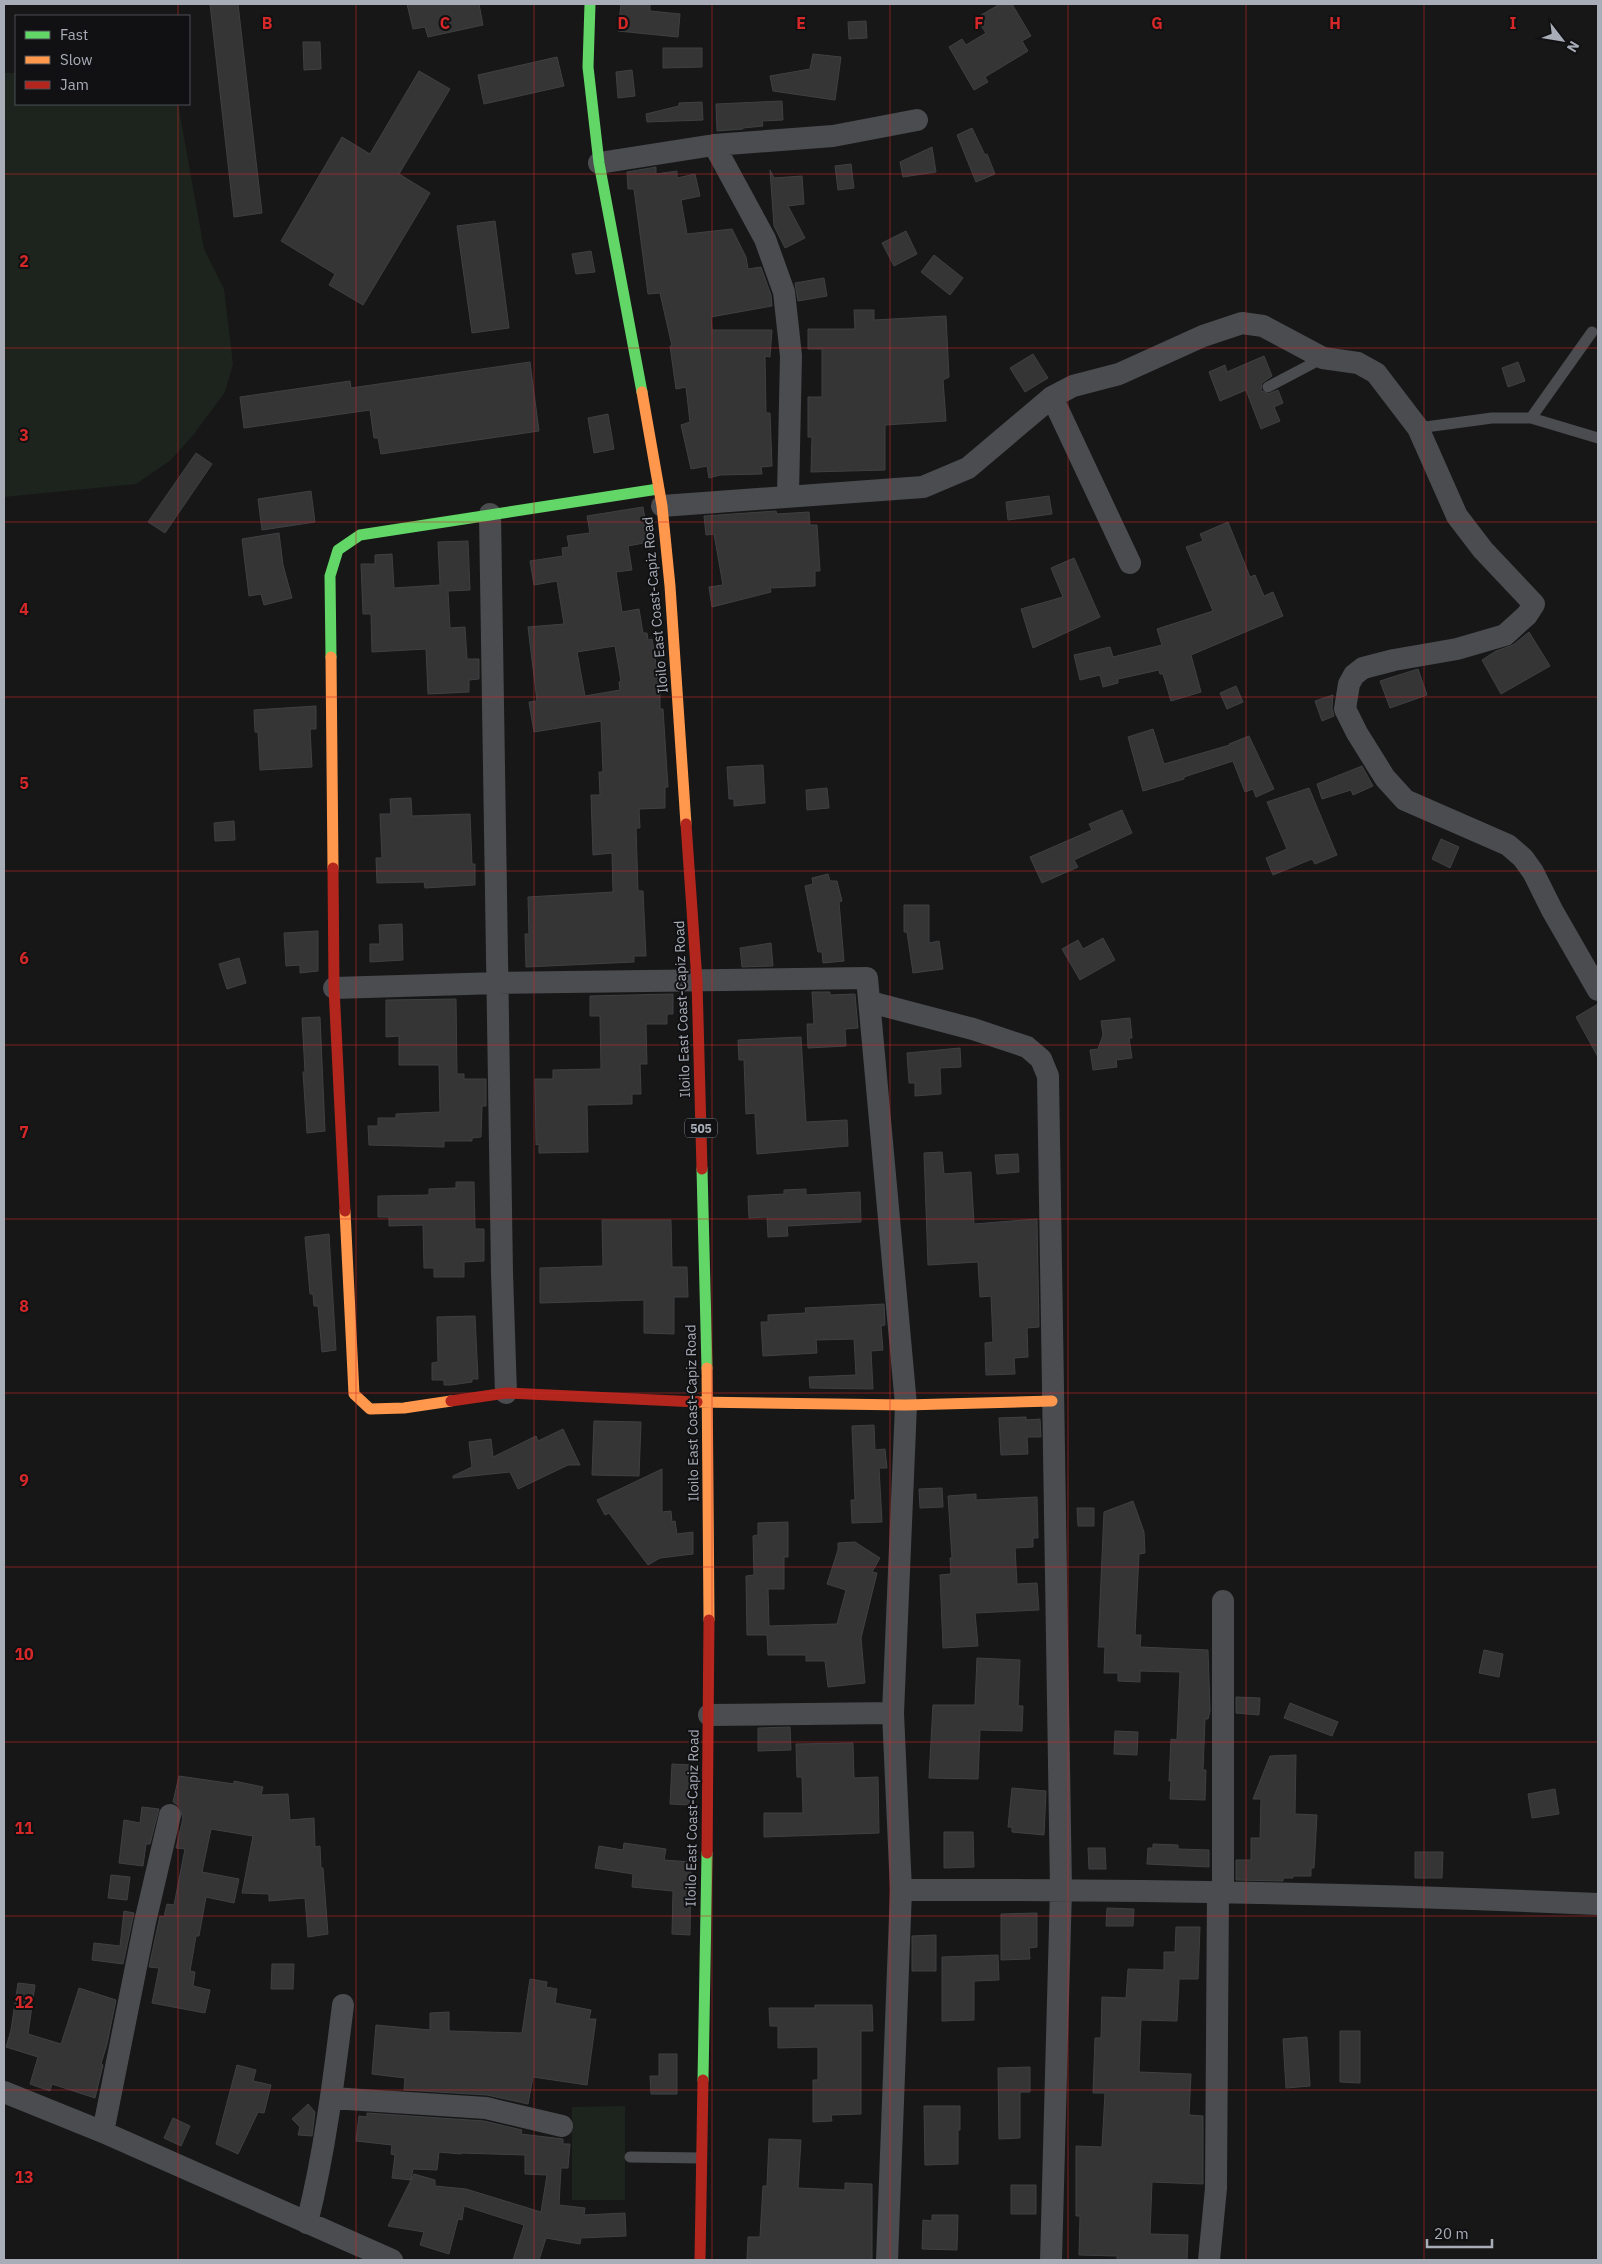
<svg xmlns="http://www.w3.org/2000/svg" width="1602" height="2264" viewBox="0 0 1602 2264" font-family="'IBM Plex Sans',sans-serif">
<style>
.green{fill:#1d241e}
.building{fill:#353536;stroke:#3f4043;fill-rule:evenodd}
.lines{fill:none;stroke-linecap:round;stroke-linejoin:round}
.lane{stroke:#4b4c50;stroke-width:11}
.street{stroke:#4b4c50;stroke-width:22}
.fast{stroke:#63d668;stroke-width:11}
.slow{stroke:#ff974d;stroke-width:11}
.jam{stroke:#b3261e;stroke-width:11}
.grid{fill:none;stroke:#d62828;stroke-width:1;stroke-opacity:0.55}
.labels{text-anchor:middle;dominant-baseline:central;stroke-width:4;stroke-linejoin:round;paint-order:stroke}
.shield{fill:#111113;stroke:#7b7e86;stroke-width:1}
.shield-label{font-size:12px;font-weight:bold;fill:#a8adb8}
.street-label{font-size:14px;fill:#a8adb8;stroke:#111113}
.grid-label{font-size:16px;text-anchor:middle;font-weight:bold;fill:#d62828;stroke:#111113;stroke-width:4;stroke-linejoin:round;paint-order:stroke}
</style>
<rect width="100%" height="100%" fill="#171717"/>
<path class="green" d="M4 73H16V104H178L204 249 224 289 233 364 225 392 194 434 171 460 136 484 4 497Z
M625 2106V2200H572V2107Z"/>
<path class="building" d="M210 4H238L262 213 234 217Z
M407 4H479L483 25 428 37 425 27 413 29Z
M621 4H650V11L680 14 678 37 618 31Z
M1000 4H1012L1031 36 1022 41 1028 51 985 77 988 82 974 90 949 47 962 39 966 45 986 33 976 18Z
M866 21 867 38 849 39 848 22Z
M303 42H320L321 69 304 70Z
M663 48H702V67L663 68Z
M813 54 841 57 835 100 773 91 770 76 810 69Z
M557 57 564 86 484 104 478 75Z
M632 70 635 96 618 98 616 72Z
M419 71 450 89 399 174 430 193 363 305 329 285 335 274 281 241 342 137 370 154Z
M782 101 783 120 762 121 763 126 743 128V129L717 131 716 104Z
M702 102 703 120 647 122 646 114 679 106V103Z
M972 128 985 155 987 154 995 174 976 182 957 135Z
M932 147 936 172 903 177 900 162Z
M851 164 854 188 838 190 835 166Z
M656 167V174L677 171V178L695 174 700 196 681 200 687 234 732 229 746 257 748 269 761 267 771 295 772 306 711 317 712 330H772L770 357 765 356 766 413H770L772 466 761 467 762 474 720 475 709 478 707 466 691 469 681 425 690 422 686 387 676 389 670 346H672L660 293 648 294 634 189H628L627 172Z
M770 170 774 178 802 176 804 204 788 206 805 238 785 248 774 226Z
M495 221 509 328 472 333 457 226Z
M906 231 917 254 894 266 882 243Z
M591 251 595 272 576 274 572 254Z
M934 255 963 278 950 295 921 272Z
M824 278 827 296 798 301 795 283Z
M854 310H874V320L946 316 949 377 943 380 946 421 885 425V470L811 472 812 437H808V397H822V349H808V329H855Z
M1033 354 1048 378 1025 392 1010 368Z
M1264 356 1272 376 1262 383 1261 390 1268 394 1278 390 1283 403 1274 407 1280 421 1261 429 1246 390 1220 401 1209 372 1225 365 1227 372Z
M530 362 539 431 381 454 378 438H374L370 410 244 428 240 397 350 381 351 388Z
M1518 362 1525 381 1508 387 1502 368Z
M608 414 614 449 594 453 588 418Z
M196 453 212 464 165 533 148 522Z
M311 491 315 522 262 530 258 499Z
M1049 496 1052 514 1008 520 1006 502Z
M643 507 649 542 628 546 632 570 616 572 622 612 639 609 643 633H647L648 640 652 639 660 689V709H663L668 787H665V808L639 809 640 828H636L638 891H643L646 956H634V962L526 967 525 934H529L528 897 613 892 612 853 593 855 591 795H600L599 772H603L601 721 534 732 529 702 537 701 528 627 564 624 557 581 534 585 530 561 563 556 562 548 569 547 567 536 590 533 587 516ZM615 646 621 681 619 682 620 690 585 696 577 652Z
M776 511 777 514 809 512 810 525H817L820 571H815V586L770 588 771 592 712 607 709 587 723 585 714 534 706 535 704 516Z
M1228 522 1250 577 1255 575 1264 596 1273 592 1283 616 1191 655 1201 692 1171 701 1163 674H1160L1159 670 1118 679V683L1103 687 1100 675 1080 680 1074 655 1110 647 1113 657 1162 645 1157 629 1213 611 1186 547 1203 541 1200 534Z
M279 533 283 565 292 598 264 605 261 594 249 596 242 539Z
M468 541 470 590 448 591 450 628 465 627 467 659H479V679L469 680V692L428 694 426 649 372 652 371 614H363L361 564H375V555L392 554 394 588 440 585 438 542Z
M1074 558 1100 617 1033 648 1021 609 1063 597 1051 568Z
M1529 632 1550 666 1501 694 1482 660 1496 651 1513 645Z
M1418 669 1427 695 1390 708 1380 681Z
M1236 686 1243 702 1227 709 1220 693Z
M1333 695 1332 708 1334 716 1322 721 1315 701Z
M316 706V729H310L312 767 260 770 258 732H255L254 710Z
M1153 729 1164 764 1230 745 1229 744 1249 736 1274 789 1256 797 1253 789 1245 792 1233 761 1184 777V779L1143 791 1128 737Z
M763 765 765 803 734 806V799H729L727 767Z
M1362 766 1373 786 1353 795 1351 790 1322 799 1317 784Z
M827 788 829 808 807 810 806 790Z
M1309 788 1337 855 1315 864 1312 859 1273 875 1266 858 1287 849 1267 802Z
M411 798 412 816 470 814 472 864H475V885L425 888 424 882 377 883 376 858H382L380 814H391L390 799Z
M1122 810 1132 833 1074 860 1078 867 1042 883 1030 857 1092 830 1089 824Z
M234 821 235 840 215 841 214 823Z
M1441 839 1459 847 1450 868 1432 859Z
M828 874 830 881H837L842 901 839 902 844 961 823 963 822 952H818L805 886 813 884 812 878Z
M904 905H929V943L939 941 943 969 913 973 907 932H904Z
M402 924 403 960 370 962V944H380L379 925Z
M318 931V971L300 973V965L286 966 284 933Z
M1103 938 1115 960 1080 980 1062 949 1078 940 1083 949Z
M771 943 773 966 742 967 740 948Z
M239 958 246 983 227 989 219 964Z
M812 992H830V995L855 994 858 1028 845 1029 846 1046 808 1048 807 1024H814Z
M673 994V1014H667V1024H646L647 1064H640L641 1094H632V1104L587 1105 588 1152 539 1153V1144L536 1145 535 1079H553V1070L601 1069 600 1016H590V996Z
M456 999 457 1074H464V1079H486V1106H482L481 1137 472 1138V1141H444V1147L369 1145 368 1126H378V1118H396V1114L440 1112 439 1065H399V1036L386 1037V1000Z
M1598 1004V1057L1576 1017Z
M320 1017 325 1131 307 1133 303 1072H305L302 1018Z
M1130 1018 1132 1038H1129L1132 1058 1116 1060 1117 1067 1093 1070 1090 1050 1098 1049 1103 1035 1101 1021Z
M801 1037 806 1122 847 1120 848 1146 757 1154 755 1113 746 1114 744 1060H739L738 1040Z
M960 1048 961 1067 940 1068 941 1094 915 1096V1083H909L907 1053Z
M942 1152 944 1174 971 1172 974 1224 1037 1219 1039 1327 1027 1328 1028 1357 1014 1358 1015 1374 986 1375 985 1343 993 1342 991 1296 980 1297 978 1262 928 1265 924 1153Z
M1018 1154 1019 1172 997 1174 995 1155Z
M456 1182H474L475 1229H484V1261L464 1262V1277H434V1268H424L423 1225 389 1226V1217H378V1196L429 1195V1189L456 1188Z
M806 1189V1195L860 1192 861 1222 787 1226 788 1236 768 1237 767 1217 749 1218 748 1196 784 1194V1190Z
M602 1220H671L672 1267H687L688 1297H674V1334L644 1333V1300L540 1303V1268L603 1266Z
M329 1234 336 1350 322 1352 318 1306H314L313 1294H310L305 1237Z
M884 1304 885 1325 881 1326 883 1350 871 1351 873 1389 810 1388 809 1377 856 1375 854 1339 816 1340 817 1353 763 1356 761 1322H768V1315L806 1313 805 1308Z
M475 1316 478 1379H472V1382L451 1385H444V1380H432V1363L438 1362 437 1317Z
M1026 1417V1420L1040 1419 1041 1437H1027L1028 1454 1001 1455 999 1418Z
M594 1421 641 1422 639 1476 592 1475Z
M874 1425 875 1450 885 1449 887 1468H879L882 1522 852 1523 851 1500H855L852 1426Z
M563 1429 580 1465H568L518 1489 510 1472 453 1478V1476L472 1467 469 1442 491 1439 493 1457 536 1436 538 1441Z
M662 1469V1512L671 1511 672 1522 675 1521 677 1534 693 1532V1554L660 1558 648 1565 609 1513 605 1515 597 1500Z
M942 1488 943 1507 920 1508 919 1489Z
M976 1494V1500L1037 1497 1038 1538H1033V1547L1015 1548 1017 1584 1037 1583 1039 1610 975 1613 978 1646 943 1648 940 1575 951 1574 950 1558H952L948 1496Z
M1133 1501 1144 1532 1145 1553 1139 1554 1135 1635H1141L1140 1647 1208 1650 1210 1711 1208 1719H1205L1203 1770H1206L1205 1800 1170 1799 1171 1781H1169L1171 1739 1177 1740 1180 1672 1140 1671V1682L1118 1681V1673H1104L1105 1647H1098L1104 1512Z
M1077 1508H1094V1526H1078Z
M788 1522V1557H784V1589H768L769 1626 837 1624 846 1590 827 1584 838 1550V1543L855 1542 880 1558 872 1572 877 1573 861 1638 865 1683 828 1687 825 1661H806V1655H768L767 1635H747L746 1576 754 1575 753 1536 758 1535V1523Z
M1484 1650 1503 1654 1499 1677 1479 1673Z
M977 1658 1020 1660 1018 1706H1023L1022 1731 980 1730 978 1779 929 1778 933 1705H975Z
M1236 1697 1260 1698 1259 1715 1236 1713Z
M1290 1703 1338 1722 1332 1736 1284 1718Z
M790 1727 791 1750 758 1751V1728Z
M1115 1731 1138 1732 1137 1755 1114 1754Z
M853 1743 854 1778 878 1777 879 1833 764 1837V1813H803L802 1777H797L796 1744Z
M1296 1755 1295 1814 1317 1815 1314 1868H1311V1876H1293V1878H1283V1881L1236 1880V1860H1251V1838H1260L1261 1799H1253L1270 1756Z
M672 1764 691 1765 689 1805 670 1804Z
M179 1776 234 1784V1781L263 1787 261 1795 288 1794 290 1820 314 1818 315 1847 320 1846 321 1868H323L328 1934 308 1937 305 1898 269 1901V1894L242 1893 253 1836 211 1829 202 1872 239 1879 234 1903 206 1897 199 1936H196L190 1971 195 1972 193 1986 210 1990 205 2013 152 2003 159 1968 149 1967 158 1925 160 1916 164 1917 167 1904 174 1905 185 1849 176 1848 183 1818 179 1806 173 1802Z
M1012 1788 1046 1791 1044 1835 1012 1832V1827H1008Z
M1555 1789 1559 1814 1532 1818 1528 1794Z
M142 1807 159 1809 150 1844H146L143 1866 119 1863 124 1820 140 1823Z
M944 1832H973L974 1867 944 1868Z
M624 1843 666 1849 664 1860 691 1862 690 1935 672 1934 673 1891 632 1887 633 1874 595 1868 599 1846 623 1850Z
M1153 1844 1178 1845V1849L1209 1850V1867L1147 1864 1148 1848H1153Z
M1088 1848H1105L1106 1869H1089Z
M1415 1852H1443L1442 1878H1415Z
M111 1875 130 1877 127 1900 108 1898Z
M1107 1908 1134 1909 1133 1926H1106Z
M124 1911 134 1913 123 1964 92 1960 94 1943 120 1946Z
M1037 1913V1947L1029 1948 1030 1959 1001 1960V1914Z
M1176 1927H1200L1198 1979H1179L1177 2021 1141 2020 1139 2072 1191 2074 1189 2115 1203 2116V2184L1152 2182 1150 2234 1188 2235 1187 2260H1117V2256L1079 2255 1080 2216H1076V2146L1102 2147 1105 2093H1093L1095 2038H1101L1102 1997 1126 1998 1128 1969 1164 1970V1952H1175Z
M936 1935V1971H912V1936Z
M998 1955 999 1980 974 1981V2020L942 2021V1957Z
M272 1964H294L293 1989H271Z
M530 1979 547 1982 546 1987 557 1989 555 2003 591 2010 589 2019H596L587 2085 533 2077 528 2104 487 2095 404 2090 405 2078 372 2074 376 2025 430 2030V2013L449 2012V2031L522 2033Z
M18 1983 35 1985 28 2034 61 2044 79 1988 116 2000 107 2044 101 2064 103 2065 95 2098 52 2084 50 2091 30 2084 38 2057 6 2047 11 2030Z
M815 2005H872L873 2031H861V2114L831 2115 832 2121 813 2122V2080H818V2047L778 2048V2026H770L769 2008H815Z
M1340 2031H1360V2083L1340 2082Z
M1307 2037 1310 2086 1286 2088 1283 2039Z
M659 2054H677V2094H651L650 2076H659Z
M237 2065 256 2070 253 2081 271 2085 264 2113 258 2112 238 2154 216 2144Z
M1030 2067V2092H1020V2138L999 2139 998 2068Z
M308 2104 315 2112 312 2136 298 2135 300 2127 292 2119Z
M924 2106H960V2130H958V2164L925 2165Z
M367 2113 484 2121 522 2130 521 2134 563 2139V2144H570L568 2168H561L559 2205 585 2208 584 2215 625 2213 626 2236 581 2238 580 2244 546 2238 539 2260H513L524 2225 464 2206 462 2220 458 2219 449 2254 420 2245 424 2232 388 2226 411 2180 392 2178 395 2155 391 2154 392 2145 356 2141 359 2116 367 2117ZM439 2152 461 2154V2153L525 2155V2174L547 2175 541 2212 466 2189 435 2186V2180L414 2174 411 2180 413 2169 437 2170Z
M173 2118 190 2126 181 2146 164 2138Z
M769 2139 801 2140 798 2188 845 2190V2183L872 2184V2260H747L748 2237H760L763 2186H767Z
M1011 2185H1036V2214H1011Z
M932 2215H958L957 2250 922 2249 923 2220 932 2221Z"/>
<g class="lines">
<path class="lane" d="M1268 387 1323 358
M1531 418 1592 332
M1418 428 1492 418H1531L1598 438
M630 2157 701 2158"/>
<path class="street" d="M714 145 765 239 784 292 791 356 788 495
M599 163 714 145 833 136 917 120
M1052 397 1130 563
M662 506 923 487 968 468 1052 397 1073 386 1119 374 1203 336 1242 323 1263 326 1323 358 1358 363 1376 373 1418 428 1457 516 1483 550 1534 604 1527 615 1505 635 1457 649 1394 660 1363 668 1354 675 1349 684 1345 709 1357 733 1385 778 1405 800 1508 845 1523 858 1533 872 1552 910 1598 990
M490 514 502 1273 506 1393
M334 988 498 983 867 978 906 1405 893 1713
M870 1002 973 1029 1027 1047 1041 1059 1048 1076 1061 1889 1051 2260
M1223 1601V1892
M709 1715 893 1713 901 1890 887 2260
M901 1890C1134 1889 1366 1894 1598 1904
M4 2092 103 2132 392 2260
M332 2098 486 2108 562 2126
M103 2132 145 1922 170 1815
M307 2223C325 2151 334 2078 343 2005
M1209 2260 1216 2188 1218 1892"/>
<path class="fast" d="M590 4 588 67 599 163 642 392
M331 657 330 576 338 550 360 535 658 489
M702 1169 707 1368
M703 2080 707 1853"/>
<path class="slow" d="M642 392 662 506 670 586 686 824
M331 657 333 868
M345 1211 354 1394 370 1409 404 1408 451 1401
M707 1368 709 1620
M697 1402 906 1405 1052 1401"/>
<path class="jam" d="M686 824 697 981 702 1169
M333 868 334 988 345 1211
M451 1401 506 1393 697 1402
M707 1853 709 1620
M700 2260 703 2080"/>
</g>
<path class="grid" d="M178 4V16M356 4V2260M534 4V2260M712 4V2260M890 4V2260M1068 4V2260M1246 4V2260M1424 4V2260M178 104V2260M4 174H1598M4 348H1598M4 522H1598M4 697H1598M4 871H1598M4 1045H1598M4 1219H1598M4 1393H1598M4 1567H1598M4 1742H1598M4 1916H1598M4 2090H1598"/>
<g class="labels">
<rect class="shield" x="685" y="1118.5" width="32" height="19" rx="4"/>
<g class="shield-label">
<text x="701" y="1128">505</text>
</g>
<g class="street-label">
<text transform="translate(655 605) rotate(-95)">Iloilo East Coast-Capiz Road</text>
<text transform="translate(682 1009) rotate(-92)">Iloilo East Coast-Capiz Road</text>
<text transform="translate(692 1413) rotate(-91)">Iloilo East Coast-Capiz Road</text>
<text transform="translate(692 1818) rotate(-89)">Iloilo East Coast-Capiz Road</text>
</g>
</g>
<g class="grid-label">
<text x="267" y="29">B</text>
<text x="445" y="29">C</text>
<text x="623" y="29">D</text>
<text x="801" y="29">E</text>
<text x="979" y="29">F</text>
<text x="1157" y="29">G</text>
<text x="1335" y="29">H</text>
<text x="1513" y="29">I</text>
<text x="24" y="267">2</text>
<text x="24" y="441">3</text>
<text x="24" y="615">4</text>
<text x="24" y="789">5</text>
<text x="24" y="964">6</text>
<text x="24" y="1138">7</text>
<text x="24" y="1312">8</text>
<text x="24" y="1486">9</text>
<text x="24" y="1660">10</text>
<text x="24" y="1834">11</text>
<text x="24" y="2008">12</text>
<text x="24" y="2183">13</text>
</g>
<rect width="1602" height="2264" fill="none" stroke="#a8adb8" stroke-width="10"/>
<rect x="15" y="15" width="175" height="90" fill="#111113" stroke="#4d4f55"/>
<rect x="25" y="31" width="25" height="8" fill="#63d668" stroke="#4d4f55"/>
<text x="60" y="40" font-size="15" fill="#a8adb8">Fast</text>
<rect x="25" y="56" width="25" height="8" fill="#ff974d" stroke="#4d4f55"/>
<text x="60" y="65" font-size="15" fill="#a8adb8">Slow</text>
<rect x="25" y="81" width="25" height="8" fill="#b3261e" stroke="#4d4f55"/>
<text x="60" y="90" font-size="15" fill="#a8adb8">Jam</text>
<g transform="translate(1562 40) rotate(121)" stroke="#111113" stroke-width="4" paint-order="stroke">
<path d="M0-4L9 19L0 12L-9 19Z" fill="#a8adb8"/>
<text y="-8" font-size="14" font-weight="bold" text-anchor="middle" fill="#a8adb8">N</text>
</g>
<path d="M1427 2239v8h65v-8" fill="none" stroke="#a8adb8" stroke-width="2.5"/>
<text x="1434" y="2239" font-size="15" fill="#a8adb8" stroke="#111113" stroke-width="4" paint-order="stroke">20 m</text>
</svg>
